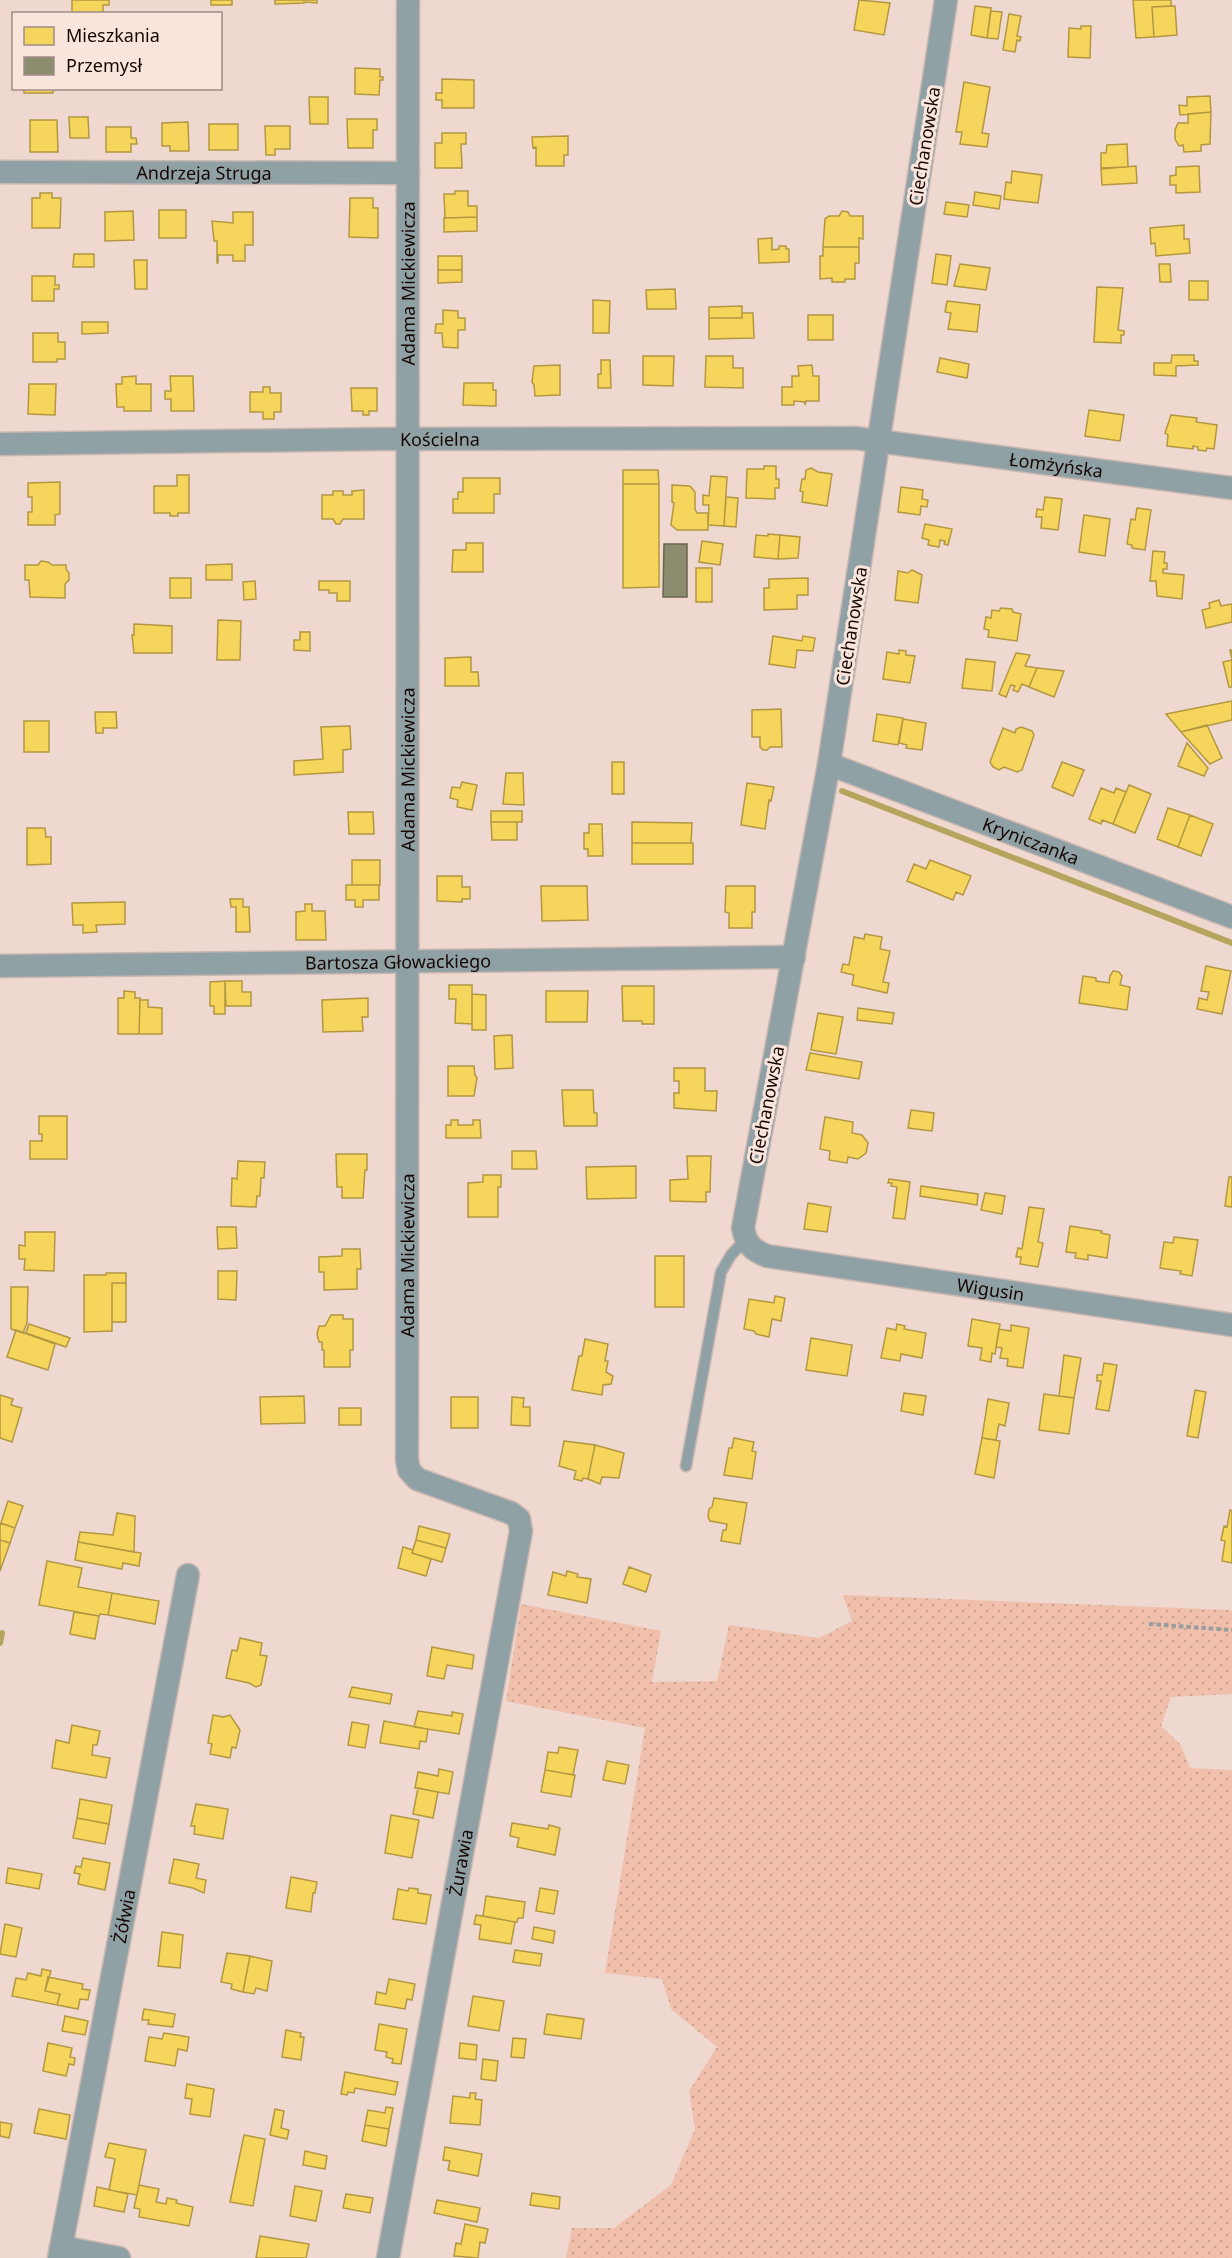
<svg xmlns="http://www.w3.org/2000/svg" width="1232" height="2258" viewBox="0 0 1232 2258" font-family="'Noto Sans',sans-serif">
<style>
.grass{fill:url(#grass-dots)}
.homes{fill:#f6d55c;stroke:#b39741;stroke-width:1.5}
.industry{fill:#8c8c6e;stroke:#69644e;stroke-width:1.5}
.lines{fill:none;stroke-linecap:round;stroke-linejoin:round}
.stream{stroke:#b3a55b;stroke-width:6}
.lane-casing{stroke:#c9b7b1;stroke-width:13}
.street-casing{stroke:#c9b7b1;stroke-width:25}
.path{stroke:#9a9d9e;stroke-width:4;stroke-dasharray:4.5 3;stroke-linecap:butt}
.lane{stroke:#90a1a6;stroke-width:10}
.street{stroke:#90a1a6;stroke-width:22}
.labels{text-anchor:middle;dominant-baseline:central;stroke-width:6;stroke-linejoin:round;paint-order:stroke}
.street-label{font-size:18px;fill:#170703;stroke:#f9e5dc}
</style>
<defs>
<pattern id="grass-dots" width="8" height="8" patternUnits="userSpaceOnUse" patternTransform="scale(1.5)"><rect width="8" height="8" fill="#f0c0ac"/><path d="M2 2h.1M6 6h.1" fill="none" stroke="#cda492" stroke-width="1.8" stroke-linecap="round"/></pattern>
</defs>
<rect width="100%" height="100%" fill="#eed8cf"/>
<path class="grass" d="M843 1595 1232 1610V1694L1171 1697 1161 1726 1181 1745 1190 1768 1232 1770V2258H566L572 2228H614L671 2185 695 2129 689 2091 717 2047 671 2009 662 1979 605 1973 645 1728 506 1701 521 1604 661 1631 652 1682 717 1681 729 1625 819 1638 852 1621Z"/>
<path class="homes" d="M72 0H109V5H103V14H72Z
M211 0H232V5H211Z
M275 0H317V3L304 2V3L275 4Z
M859 0 890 3 884 35 854 30Z
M1133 0H1171V6L1152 7 1154 37 1136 38Z
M975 6 991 8 987 38 971 35Z
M1175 6 1177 35 1154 37 1152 7Z
M991 11 1002 12 998 39 987 38Z
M1009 14 1021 16 1017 36 1021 37 1020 41 1017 40 1015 52 1003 50Z
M1081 26H1091L1090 58 1068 57 1069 28 1081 29Z
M355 68 380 69V77H383V80H380L379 95 355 94Z
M442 79 474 80V108H442V100H436V93H442Z
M964 82 990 87 982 133 989 134 987 147 960 144 962 132H956Z
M24 88H53V93H24Z
M1210 96 1211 112 1180 115 1179 105 1187 106V97Z
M309 97H328V124H310Z
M1211 112 1210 144 1201 145V151L1184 152 1183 145 1179 146 1175 139V130L1178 123H1188V114Z
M69 117H88L89 138H70Z
M347 119H377V130H373V148H348Z
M30 120H57L58 152H30Z
M188 122 189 151H170V146H162V123Z
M209 124H238V150H209Z
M265 126H290V149H275V155H266Z
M106 127H131V138H136L137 144H131V152H106Z
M442 133H466V144H461L462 168H435V143H442Z
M568 136V155H564V166H536V147L533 148 532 137Z
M1127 144 1128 167 1101 168V153H1106L1107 145Z
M1136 166 1137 183 1102 185 1101 169Z
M1199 166 1200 192 1176 193V185H1170V176L1176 175V167Z
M1012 171 1042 175 1038 203 1004 199 1006 182 1011 183Z
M455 191H468V206H477V217L445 218 444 194H455Z
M975 192 1001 196 999 209 973 205Z
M40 193H52V198H61L60 228H32V198H40Z
M350 198H373V208H378V238L349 237Z
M946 202 969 205 967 217 944 214Z
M159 210H186V238H159Z
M133 211 134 240 105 241V212Z
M842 211 848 212 850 216H863V239L859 238V247H823L825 219 829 216H839Z
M233 212H253V245H245V261H233V255H218V263H217V241H214L212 221 233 223Z
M477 217V231L444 232V218Z
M1184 225V239H1189L1190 253 1156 256 1155 243 1151 244 1150 228Z
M772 238V250L779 249V246H786V249H789V262L759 263 758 239Z
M823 247H859V263H855V279H845V282H832V278L820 279V256H823Z
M74 254H94V267H73Z
M936 254 951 256 947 285 932 283Z
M438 256H462V270H438Z
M134 260H147V289H135Z
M960 264 990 268 986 290 954 286Z
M1159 264H1170L1171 282H1160Z
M438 270H462V282L438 283Z
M32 276H55V285H59V289H54V301H32Z
M1189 281H1208V300H1189Z
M1097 287 1123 288 1118 330 1124 331V335H1121V343L1094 342Z
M675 289 676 309H647L646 290Z
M593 300 610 301 609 333H593Z
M947 301 980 305 977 332 948 329 951 313 945 312Z
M742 306V318H709V307Z
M443 310 458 311V318H465V330H458V348L443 347 442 333H435L436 324H443Z
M742 313H753L754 338 709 339V318H742Z
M808 315H833V340H808Z
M82 322H108V333L82 334Z
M33 333H58V342H65V359H57V362H33Z
M1172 355H1194V361H1198V365L1176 366V376L1154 375V363H1171Z
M643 356H674L673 386 643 385Z
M706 356H733V368H743V388L705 387Z
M940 358 969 364 967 378 937 372Z
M601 360H610L611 388H598V374H601Z
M560 365V395L535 396 534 385 532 382 534 366Z
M812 365 813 376H819V401H806L805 405V402L794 401V405H782V387H792V376H799L798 366Z
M136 376V384H151V411H124V407H117L116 384H122V377Z
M170 376H193L194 411H171V399H165V391H171Z
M464 383H493V390H496V406L463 405Z
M29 384H56L55 415 28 414Z
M263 387H270V393H281V412H274V419H263V412H250V392H263Z
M351 388H377V411H369V415H363V411H352Z
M1089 410 1124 415 1120 441 1085 436Z
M1171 415 1197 418 1196 422 1217 425 1214 449 1207 448 1206 451 1198 450V447L1193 446V449L1167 446 1168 435 1165 433Z
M764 466H776V479H779V488H775V499L746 498 747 469H764Z
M811 468 818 472 832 474 827 506 802 502 803 492 800 491 802 479H805L806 470Z
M623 470H658L659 484H623Z
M177 475H189V513H178V516H170V513H154V486H177Z
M711 476 727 477 724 526 708 525 709 505H703V495L709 496Z
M463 478H500V494H494V513H453V499H458V492H463Z
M60 482V514L55 515V525H28V512H32V497H28V483Z
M623 484H659V587L623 588Z
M672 485 690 486 695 492V509L697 513H708V530H677L671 525 674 503 672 502Z
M901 487 923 490 922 499 928 500 927 507 921 506 920 515 898 512Z
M364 490V519H343L340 524H336L333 519H322V495H333V491H343V495H352V491Z
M726 497 738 498 736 527 724 526Z
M1045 497 1062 499 1058 530 1041 528 1042 517H1036L1037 509 1043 510Z
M1137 508 1151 510 1145 550 1132 548V545L1127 544 1131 519 1135 520Z
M1084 515 1110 519 1105 556 1079 552Z
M925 524 952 529 948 545 944 544 945 541 940 540 939 547 928 545 929 540 922 538Z
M768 534 780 535 778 559 754 557 756 535 768 536Z
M780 535 800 537 798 558 778 559Z
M702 541 723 544 720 565 699 562Z
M466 543H483V572H452L453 550H466Z
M1153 551 1165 552 1164 563H1167V569H1163V573L1184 575 1182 599 1157 596 1156 581H1150Z
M41 561 48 562 52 565H66V569L69 573V580L65 584V598L30 597 29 580H25V565H38Z
M232 564V580H206V565Z
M696 568H712V602H696Z
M912 570 922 575 918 603 895 600 898 571 908 573Z
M170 578H191V598H170Z
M808 578V595H797V609L764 610V588H769V579Z
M255 581 256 599 244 600 243 582Z
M319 581H350V601H337V593H329V590H319Z
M1219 600 1221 606 1232 604V622L1206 628 1202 610 1210 608 1209 603Z
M1001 608 1012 609 1013 612 1021 614 1017 641 988 637 989 630 984 629 986 617 991 618 992 610 999 611Z
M218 620 241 621 240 660H217Z
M134 624 172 626V653H134L132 635H134Z
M300 632H310V651L294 650V640H300Z
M773 636 802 641 803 636 815 638 813 651 797 650 795 668 769 664Z
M899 650 906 651V655L915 656 910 683 883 679 887 652 899 654Z
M1230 650H1232V687H1229L1223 662 1232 660Z
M1016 653 1030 655 1025 666 1037 668 1029 687 1022 684 1018 692 1013 690 1015 686 1011 685 1006 697 999 694Z
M471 657V672H478L479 686H445V658Z
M966 659 995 662 992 691 962 688Z
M1037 668 1064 671 1054 697 1029 687Z
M1232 701V720L1181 732 1166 714Z
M781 709 782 747H770L767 750H763L760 747V737H752V710Z
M95 712H116L117 728H103V733H96Z
M877 714 903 718 898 745 873 741Z
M903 719 926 723 922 750 906 748 907 745 899 743Z
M24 721H49V752H24Z
M1207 725 1222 758 1210 764 1181 732Z
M350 726 351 749 343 750V772L294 775V761L323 759 321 727Z
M1021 727 1032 731 1034 735 1022 770 1017 772 1004 767 999 770 993 767 990 762 1003 728 1015 733 1016 729Z
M1187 743 1208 768 1204 776 1178 766Z
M612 762H624V794H612Z
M1062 762 1084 770 1073 796 1052 787Z
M506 773H523L524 805 503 804Z
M462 782 477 785 472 810 457 807 458 800 450 798 452 787 460 788Z
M747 783 774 787 771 801 769 800 765 829 741 825Z
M1129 785 1151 794 1135 833 1113 824Z
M1101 788 1114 793 1116 788 1126 792 1113 824 1102 820 1101 824 1089 819Z
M1168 808 1190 815 1178 847 1157 839Z
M491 811H522V822H491Z
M348 812H373L374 834H349Z
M1190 815 1213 824 1201 856 1178 847Z
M491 822H517V840H492Z
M632 822 692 823 691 843H632Z
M589 824H602L603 856H588V849H584V833H589Z
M27 828H45L46 837H51V864L27 865Z
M632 843H693V864H632Z
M352 860H380V885H352Z
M930 860 971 876 963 895 956 892 953 900 907 881 914 864 926 869Z
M437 876H462V887H470V899H462V902L437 901Z
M346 885H379V900H363V907H355V900H346Z
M541 886H587L588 920 542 921Z
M726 886H755V912H752V928H729V913L725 912Z
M230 899H243V907H249L250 932H236V907H231Z
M125 902V924L96 925 97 932 83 933V925H73L72 903Z
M305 904H312V911H325L326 940H296V912L305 911Z
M865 934 882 937 880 949 890 951 883 982 889 983 887 993 852 985 854 975 841 972 843 964 849 965 854 937 864 939Z
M1206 966 1231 971 1222 1014 1197 1009 1199 998 1207 1000 1209 992 1201 991Z
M1113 971 1119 972 1122 976 1120 985 1130 987 1127 1010 1079 1003 1083 976 1096 978V981L1109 983 1110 976Z
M225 981V1014H214V1006H210V982Z
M225 981H242V992H251V1006H226Z
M449 985H472V1024L455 1023 456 999H449Z
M622 986H654V1024H642V1021H623Z
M124 991 135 992V998H140L139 1034H118V998H124Z
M546 991H588L587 1022H546Z
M472 994 486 995V1030H472Z
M368 998V1017H362L363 1031 323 1032 322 1000Z
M140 1000H148V1007L162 1008V1034H139Z
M858 1008 894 1013 892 1024 857 1020Z
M818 1013 843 1017 836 1054 811 1050Z
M512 1035 513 1068 495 1069 494 1036Z
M810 1053 862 1062 859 1079 806 1070Z
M448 1066H474L475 1075 477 1078 474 1096H448Z
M674 1068H705V1091H717L716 1111 674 1108V1093H679V1081H674Z
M562 1090H593L594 1113H597V1126H564Z
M911 1110 934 1113 932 1131 908 1128Z
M39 1116H67V1159H30V1141H42V1134H39Z
M825 1117 853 1122 852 1133 862 1135 868 1143 866 1153 858 1159 848 1157 847 1163 829 1160 830 1151 820 1149Z
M451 1120H458V1125H473V1120H480L481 1138H446V1125H451Z
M512 1151H536L537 1169H512Z
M336 1154H367V1170H365L363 1198H342V1187H337Z
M687 1156H711L710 1192H706V1202L670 1201V1180L688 1179Z
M238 1161 265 1162 264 1178H261L260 1196H257L256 1207 231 1206 232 1178 237 1179Z
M636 1166V1198L587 1199 586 1167Z
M483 1175H501V1187H498V1217H468V1183L483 1182Z
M1229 1177H1232V1207L1225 1206Z
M889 1179 910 1182 905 1219 893 1218 897 1187 891 1186 892 1183H888Z
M921 1186 978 1194 977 1205 920 1196Z
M985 1193 1005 1196 1002 1214 981 1210Z
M808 1203 831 1207 827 1232 804 1229Z
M1029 1207 1044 1209 1038 1242 1043 1243 1038 1267 1020 1264 1021 1257H1016L1018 1248 1022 1249Z
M1070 1226 1102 1231 1101 1233 1110 1235 1107 1258 1088 1255V1260L1075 1258 1076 1253 1066 1252Z
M217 1227H236L237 1248 218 1249Z
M25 1232H55L54 1271 24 1270 25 1259H19V1245L25 1246Z
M1174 1237 1198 1240 1192 1276 1180 1274 1181 1271 1160 1268 1164 1242 1173 1243Z
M342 1249H360L361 1269H357V1289L324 1290V1272H319V1257L342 1256Z
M655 1256H684V1307H655Z
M218 1271H237L236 1300 218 1299Z
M106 1273H126V1283H112V1331L84 1332V1275H106Z
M112 1283H126V1322H112Z
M11 1287H28L27 1323 23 1333 11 1329Z
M775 1296 785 1298 781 1321 772 1319 769 1337 756 1334 754 1331 744 1329 749 1299 774 1303Z
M331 1315H343V1319H353V1350H350V1367H324V1350H322V1342H319L317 1334 319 1326H325Z
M972 1319 1000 1324 995 1354 992 1353 991 1362 980 1360 982 1348 968 1346Z
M29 1324 70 1338 66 1347 26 1333Z
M897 1324 905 1326 904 1329 926 1333 922 1358 901 1354 900 1361 881 1358 887 1328 896 1330Z
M1011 1325 1029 1328 1023 1368 1007 1366 1008 1359 1000 1358 1002 1348 996 1347 999 1329 1011 1331Z
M16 1330 55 1344 48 1370 7 1357Z
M811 1338 852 1345 847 1376 806 1370Z
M585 1339 608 1344 605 1361H608L606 1372 613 1376 611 1384 603 1385 602 1395 572 1390 579 1356H582Z
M1064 1355 1081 1358 1074 1398 1059 1396Z
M1104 1363 1117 1365 1109 1411 1096 1409 1101 1381H1097V1375H1102Z
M1195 1390 1206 1392 1198 1438 1187 1436Z
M904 1393 926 1396 923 1415 901 1411Z
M1044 1394 1074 1398 1069 1434 1039 1430Z
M0 1395 13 1399 11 1405 22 1408 12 1442 0 1438Z
M304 1396 305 1423 261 1424 260 1397Z
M451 1397H478V1428H451Z
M512 1397 524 1398 523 1407H530V1426L511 1425Z
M988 1399 1009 1403 1005 1426 999 1424 996 1440 982 1438Z
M339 1408H361V1425H339Z
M734 1438 754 1442 752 1451 756 1452 752 1479 724 1475 729 1448H732Z
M982 1438 1000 1441 994 1478 975 1474Z
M564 1441 595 1445 588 1479 583 1478 582 1481 574 1479 576 1471 559 1466Z
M595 1445 624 1453 619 1478 602 1477 600 1484 588 1479Z
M714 1498 747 1503 740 1544 721 1541 723 1530H726L727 1524 710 1521 708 1517 709 1509 712 1507Z
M8 1501 23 1506 15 1528 1 1523Z
M1230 1510 1232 1511V1563L1222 1561 1225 1541 1221 1540 1224 1526 1227 1527Z
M117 1513 135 1516 134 1552 78 1542 80 1532 113 1535Z
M0 1523 15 1528 10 1543 0 1540Z
M419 1526 450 1534 446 1548 416 1540Z
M0 1540 10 1543 0 1571Z
M416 1540 446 1548 442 1562 412 1553Z
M78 1542 141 1553 139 1566 123 1563 122 1569 75 1560Z
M403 1547 413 1550 412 1553 431 1559 426 1576 398 1568Z
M47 1561 82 1568 78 1587 112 1593 108 1615 100 1614 99 1616 39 1605Z
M629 1567 651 1575 646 1592 623 1584Z
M567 1571 578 1574 577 1577 591 1579 587 1603 548 1595 553 1572 566 1576Z
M112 1593 159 1601 155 1624 108 1615Z
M74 1612 99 1616 95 1639 70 1634Z
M240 1638 262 1643 260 1655 267 1656 261 1685 256 1687 249 1683 226 1678 232 1650 237 1651Z
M432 1647 474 1655 472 1669 447 1665 444 1679 427 1676Z
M352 1687 392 1694 390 1704 349 1697Z
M418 1711 452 1716V1712L463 1714 459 1734 414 1727Z
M213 1715 223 1717 230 1715 240 1730 236 1748 232 1747 230 1758 210 1754 212 1744 208 1743Z
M384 1721 428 1729 426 1742 420 1741 419 1749 380 1743Z
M352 1722 369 1725 365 1748 348 1745Z
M72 1725 100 1731 97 1745H93L92 1755 110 1758 106 1778 52 1768 56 1740 69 1743Z
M559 1747 578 1750 573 1775 545 1770 548 1752 558 1753Z
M607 1761 629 1765 625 1784 603 1780Z
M439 1769 453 1772 449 1794 415 1788 418 1772 438 1776Z
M545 1770 575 1775 571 1797 541 1792Z
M418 1788 438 1792 433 1818 413 1814Z
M80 1799 112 1805 109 1824 77 1818Z
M196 1804 228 1809 223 1839 194 1834 195 1826H191Z
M391 1815 419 1820 412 1858 385 1853Z
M77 1818 109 1824 105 1844 73 1838Z
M512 1823 548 1829 549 1825 560 1828 555 1855 517 1847 519 1838 510 1836Z
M83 1858 110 1863 105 1890 78 1884 80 1874 74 1873 76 1866 81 1867Z
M174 1859 199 1864 196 1878 206 1880 204 1893 193 1888 169 1883Z
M8 1868 42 1874 39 1889 6 1883Z
M291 1877 317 1882 315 1893H313L311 1912 286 1908Z
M409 1888 418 1889V1893L431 1895 426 1924 393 1919 398 1889 408 1891Z
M540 1888 558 1891 554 1914 536 1911Z
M486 1896 525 1902 523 1918H518L517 1922H515L483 1916Z
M476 1915 515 1922 511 1944 479 1939 481 1925 474 1924Z
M5 1924 22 1928 16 1957 0 1954Z
M534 1927 555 1931 553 1943 532 1939Z
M162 1932 183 1935 180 1968 158 1966Z
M515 1950 542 1954 540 1966 513 1962Z
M227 1953 250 1956 243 1992 231 1989 232 1984 221 1982Z
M250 1956 272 1961 267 1991 256 1988 254 1994 243 1992Z
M42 1969 51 1971 45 1991 60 1994 57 2005 12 1996 16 1978 26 1980 28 1973 41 1976Z
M48 1977 83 1984 82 1989 90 1990 88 2000 80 1999 78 2009 57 2005 60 1994 45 1991Z
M389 1979 415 1984 412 2000 407 1999 405 2009 375 2004 377 1992 386 1994Z
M473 1996 504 2001 499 2031 468 2026Z
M144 2009 175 2014 173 2027 148 2024 149 2020H142Z
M547 2014 584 2019 581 2039 544 2034Z
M65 2016 88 2021 85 2035 62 2031Z
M379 2024 407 2029 401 2064 392 2063 393 2059 386 2057 387 2052 375 2050Z
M286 2030 301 2033 300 2037H304L301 2060 282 2057Z
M164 2033 189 2037 187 2051 178 2049 175 2066 145 2061 149 2037 162 2039Z
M513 2038 526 2039 524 2058 511 2057Z
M48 2043 72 2048 70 2057 75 2058 74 2065 69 2064 66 2076 43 2071Z
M460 2043 477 2045 476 2060 459 2058Z
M483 2059 498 2061 496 2081 481 2079Z
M345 2072 398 2082 395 2095 355 2088 354 2093 348 2092 347 2095 341 2094Z
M187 2084 214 2089 210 2117 190 2114 192 2099 185 2098Z
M470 2093H476L475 2099 482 2100 480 2125 450 2123 453 2096 470 2098Z
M386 2107 393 2108 389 2129 365 2125 368 2110 385 2113Z
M39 2109 70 2115 66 2139 34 2133Z
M275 2109 284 2111 281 2128 289 2130 287 2139 270 2135Z
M0 2122 12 2124 9 2138 0 2136Z
M365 2125 389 2129 386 2146 362 2141Z
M244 2135 265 2139 253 2206 230 2202Z
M109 2143 146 2150 137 2195 109 2190 115 2159 105 2157Z
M445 2147 482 2154 478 2176 448 2170 450 2161 443 2160Z
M305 2151 327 2156 325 2169 303 2165Z
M139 2185 159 2189 156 2202 166 2204 167 2198 177 2200 176 2203 193 2207 189 2226 139 2217 140 2209 134 2208Z
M295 2186 322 2191 316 2221 290 2216Z
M97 2187 128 2194 124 2212 94 2206Z
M532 2193 560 2197 559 2209 530 2205Z
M346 2194 373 2198 370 2213 343 2208Z
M437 2200 480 2208 477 2222 434 2213Z
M465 2224 488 2229 485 2243 480 2242 478 2258 454 2256 456 2243 461 2244Z
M260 2236 309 2244 306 2258H256Z"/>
<path class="industry" d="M664 544H687V597H663Z"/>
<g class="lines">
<path class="stream" d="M842 791 1232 943
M0 1643 2 1633"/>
<g class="lane-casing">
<path id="lane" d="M686 1466 721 1272 731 1255 745 1240"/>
</g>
<g class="street-casing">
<g id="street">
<path id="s1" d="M946 0 829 764 743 1228C746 1244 752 1250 767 1256L1232 1325"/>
<path id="s2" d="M0 172 408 173"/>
<path id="s3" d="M0 444 377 439 855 438 1232 488"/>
<path id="s4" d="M829 764 1232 917"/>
<path id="s5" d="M0 966 794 957"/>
<path d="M61 2247 119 2258"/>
<path id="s6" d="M59 2258 188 1575"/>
<path id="s7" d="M388 2258 521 1531 519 1519 511 1513 417 1479 409 1470 407 1460 408 0"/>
</g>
</g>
<path class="path" d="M1149 1624 1232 1630"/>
<use href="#lane" class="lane"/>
<use href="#street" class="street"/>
</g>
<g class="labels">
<g class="street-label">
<text transform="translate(924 146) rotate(-81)">Ciechanowska</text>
<text stroke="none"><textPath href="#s2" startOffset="204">Andrzeja Struga</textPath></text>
<text stroke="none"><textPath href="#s7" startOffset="2060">Adama Mickiewicza</textPath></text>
<text stroke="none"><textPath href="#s3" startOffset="440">Kościelna</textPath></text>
<text stroke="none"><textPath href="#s3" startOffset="1058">Łomżyńska</textPath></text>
<text transform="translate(851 626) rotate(-81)">Ciechanowska</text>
<text stroke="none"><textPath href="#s7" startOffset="1574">Adama Mickiewicza</textPath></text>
<text stroke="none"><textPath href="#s4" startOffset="216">Kryniczanka</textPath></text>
<text stroke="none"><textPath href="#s5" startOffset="398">Bartosza Głowackiego</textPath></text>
<text transform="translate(766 1105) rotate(-79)">Ciechanowska</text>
<text stroke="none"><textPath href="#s7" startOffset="1088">Adama Mickiewicza</textPath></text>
<text stroke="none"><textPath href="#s1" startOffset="1510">Wigusin</textPath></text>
<text stroke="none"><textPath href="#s7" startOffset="402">Żurawia</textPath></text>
<text stroke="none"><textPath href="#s6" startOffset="348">Żółwia</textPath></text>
</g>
</g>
<rect x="12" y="12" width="210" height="78" fill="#f9e5dc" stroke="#9f8c85" stroke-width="1.5"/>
<rect x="24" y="27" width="30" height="18" fill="#f6d55c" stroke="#9f8c85" stroke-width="1.5"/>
<text x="66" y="42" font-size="18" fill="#170703">Mieszkania</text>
<rect x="24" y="57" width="30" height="18" fill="#8c8c6e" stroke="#9f8c85" stroke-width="1.5"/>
<text x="66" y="72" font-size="18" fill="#170703">Przemysł</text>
</svg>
